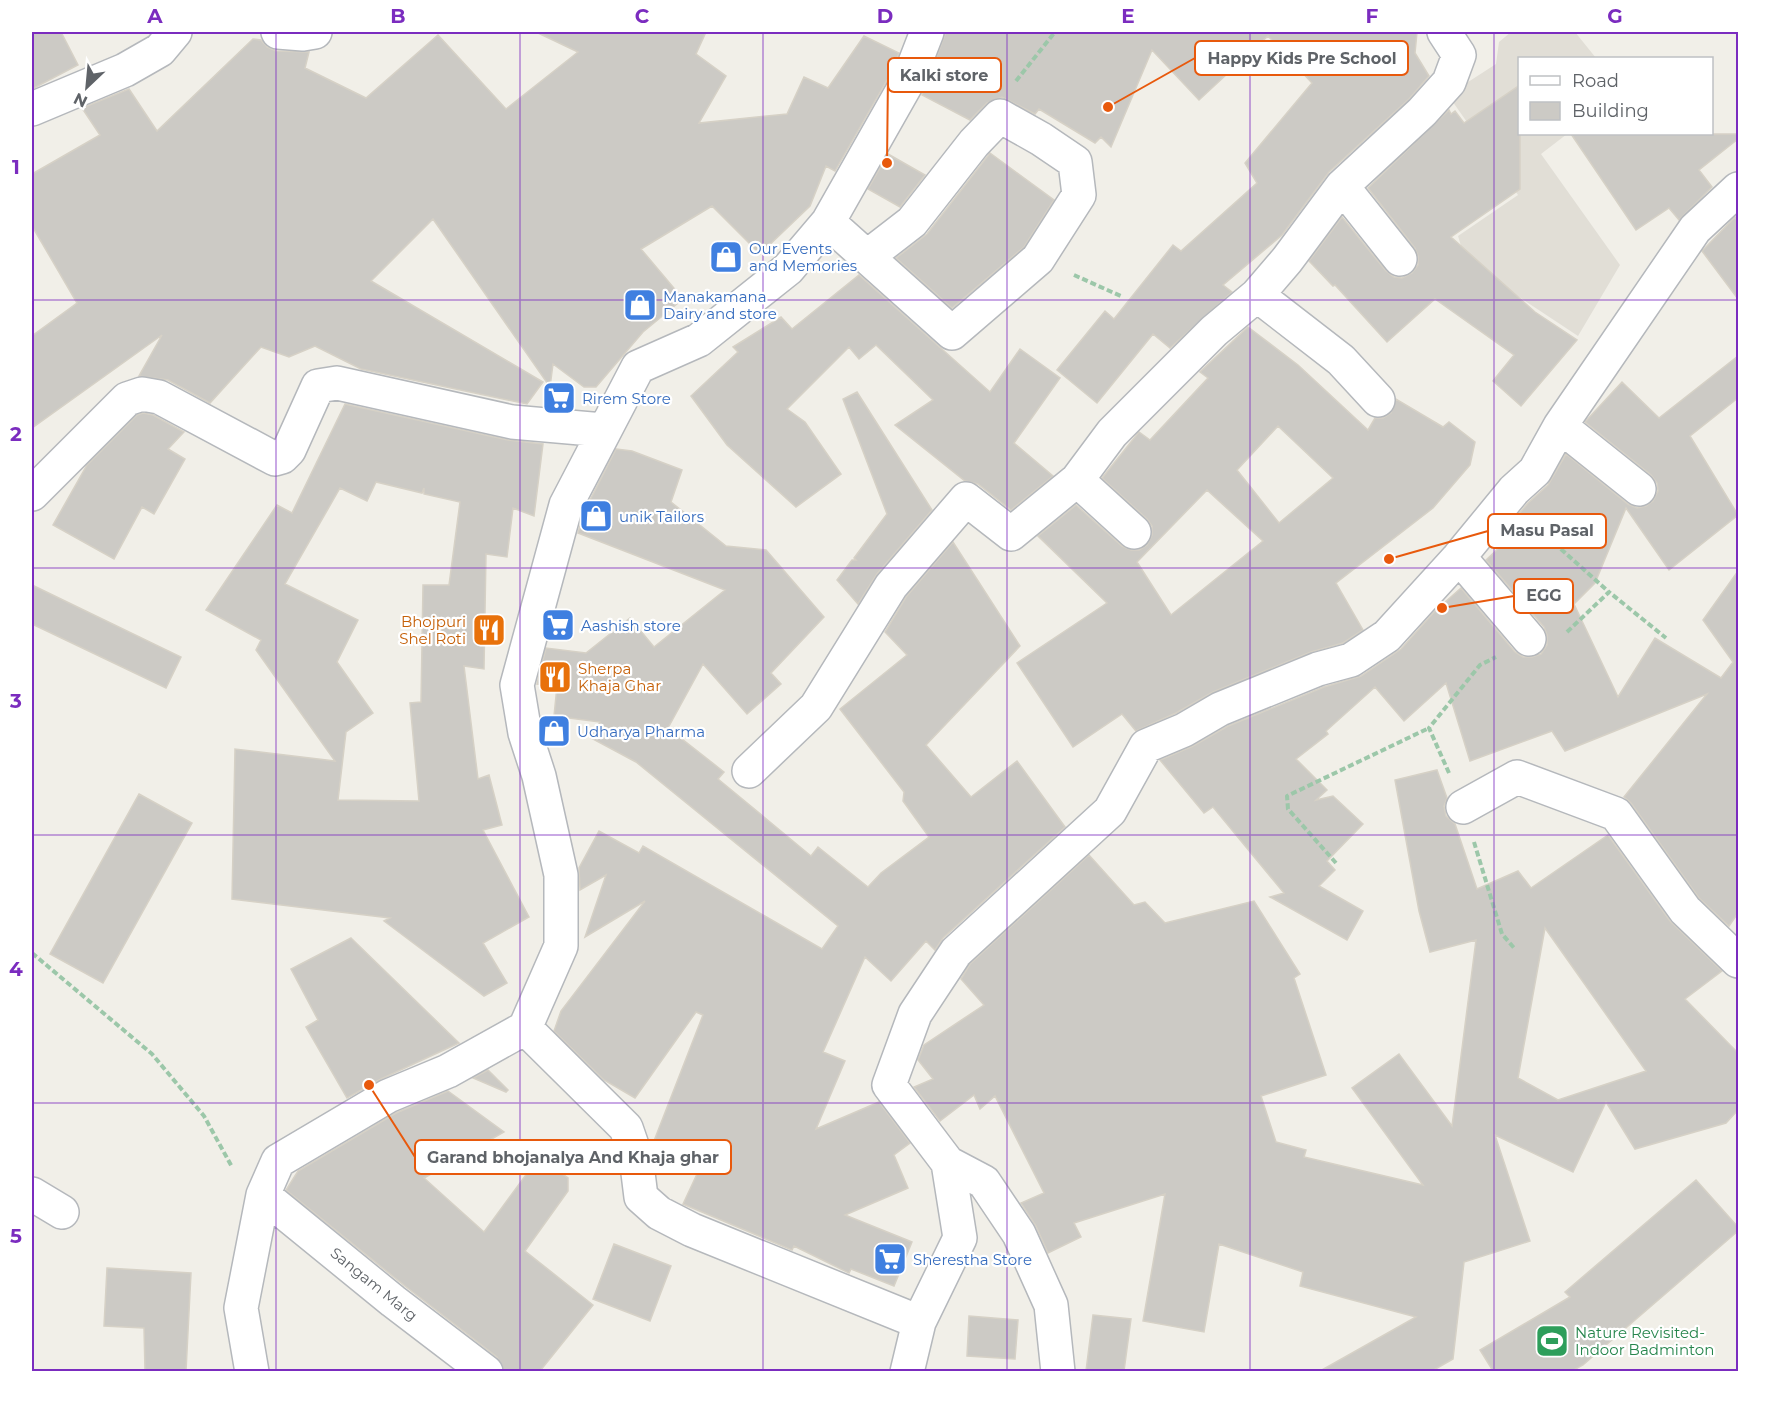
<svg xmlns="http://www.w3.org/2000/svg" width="1770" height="1403" viewBox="0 0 1770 1403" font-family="Montserrat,sans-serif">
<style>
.education{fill:#e1ded6}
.building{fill:#cccac5;stroke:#d6d1c6;stroke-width:1.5;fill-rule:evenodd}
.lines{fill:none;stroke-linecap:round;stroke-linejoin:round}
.minor-casing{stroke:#b5b8bc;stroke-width:36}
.path{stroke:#9cc7a9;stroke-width:4;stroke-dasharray:6 3;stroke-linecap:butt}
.minor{stroke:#fff;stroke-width:33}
.grid{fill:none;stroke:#7b2cbf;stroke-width:1.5;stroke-opacity:0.55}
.labels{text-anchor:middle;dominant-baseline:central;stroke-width:4.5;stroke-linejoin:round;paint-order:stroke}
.shop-label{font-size:15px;fill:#366cbe;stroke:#fff;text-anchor:start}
.food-label{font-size:15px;fill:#c56008;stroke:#fff;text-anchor:end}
.street-label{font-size:15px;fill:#5f6368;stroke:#fff}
.leisure-label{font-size:15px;fill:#27864d;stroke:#fff;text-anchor:start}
.leader{fill:none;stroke:#e8590c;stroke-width:2}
.callout-dot{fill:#e8590c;stroke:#fff;stroke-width:2}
.callout{fill:#fff;stroke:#e8590c;stroke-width:2}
.callout-label{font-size:16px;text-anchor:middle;font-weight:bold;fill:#5f6368}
.neatline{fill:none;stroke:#7b2cbf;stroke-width:2}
.grid-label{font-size:20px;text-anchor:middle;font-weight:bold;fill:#7b2cbf}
</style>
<rect width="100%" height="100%" fill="#f1efe8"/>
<path class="education" d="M1511 32H1575L1596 58H1520V134H1567L1541 154 1620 265 1578 336 1516 295 1461 246 1458 236 1518 195 1448 95 1496 64 1499 42Z"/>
<path class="building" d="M32 32H61L78 65 32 89Z
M536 32H706L696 54 726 76 699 123 787 114 804 77 828 88 864 36 899 53 891 73 835 171 826 166 810 206 760 254 712 206 641 249 683 299 643 332 596 387H584L553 364 550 387 433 219 371 281 543 382 527 404 361 369 315 346 289 357 261 347 210 403 168 380 139 376 162 335 32 428V336L77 303 32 226V174L100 135 82 108 129 89 157 131 253 39 261 40 267 47 276 51 309 52 305 68 366 98 438 35 506 109 578 52Z
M946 32H1417L1415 53 1429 76 1409 99 1329 172 1282 235 1223 285 1232 292 1170 348 1153 334 1097 403 1057 370 1105 311 1114 319 1173 245 1181 251 1257 183 1245 163 1312 83 1268 36 1199 100 1152 50 1111 147 1101 137 1095 143 1039 109 1035 114 1002 97 987 103 970 120 922 95Z
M1520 85V189L1451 237 1535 312 1577 340 1521 406 1493 381 1514 355 1435 299 1387 342 1335 285 1333 286 1309 261 1342 217 1386 271 1394 277 1402 278 1412 273 1418 265V256L1415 248 1368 188 1449 110 1451 114 1455 111 1464 123Z
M1571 134H1738V139L1699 170 1712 187 1679 220 1669 208 1636 230Z
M990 153 1054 200 1024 247 952 308 896 258 927 234Z
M888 154 925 175 900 207 868 189Z
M1735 217 1738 222V299L1702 251Z
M859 275 990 392 1020 349 1060 378 1014 443 1053 476 1011 510 978 484 965 481 895 425 933 400 876 345 859 359 849 347 787 409 805 422 841 474 796 507 727 445 691 396 738 352 733 347 781 317 792 329Z
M1248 327 1298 365 1368 430 1375 418H1383L1391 413 1396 399 1443 427 1449 422 1475 442 1470 465 1433 508 1336 583 1363 630 1343 643 1311 652 1213 692 1176 713 1136 731 1122 714 1073 747 1017 663 1107 603 1038 536 1076 505 1122 546 1131 550H1139L1147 545 1152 535V526L1147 519 1102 478 1139 432 1150 440 1208 378 1200 372ZM1278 426 1333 478 1279 523 1237 470ZM1207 490 1263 541 1171 615 1137 562Z
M1738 356V398L1690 436 1738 515 1669 570 1626 508 1595 583 1574 604 1618 697 1655 638 1721 678 1733 662 1703 620 1738 571V913L1729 926 1699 898 1631 803 1624 797 1707 694 1565 751 1552 731 1470 761 1446 683 1404 721 1375 687 1326 731 1328 734 1296 759 1327 790 1316 800 1333 796 1363 824 1327 861 1335 870 1319 886 1363 911 1347 940 1270 897 1284 893 1213 807 1204 813 1160 760 1193 746 1228 726 1324 687 1361 676 1401 649 1435 611 1461 588 1515 652 1523 657H1532L1541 654 1547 645V635L1544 627 1486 560 1503 544 1498 539 1528 503 1548 485 1566 454 1628 504 1637 508 1646 506 1653 501 1658 491 1657 483 1651 475 1585 422 1622 382 1659 418Z
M857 392 932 510 877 574 858 604 837 580 852 560H856L854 558 887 514 843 399Z
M345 404 508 440 543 444 534 516 513 508 507 557 486 554 484 669 464 666 478 779 489 775 502 825 483 830 529 917 483 943 507 983 484 996 384 921 390 918 232 899 235 749 335 761 256 650 261 640 206 610 277 505 292 513ZM376 482 422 493 424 488V494L460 502 449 585H423L421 702 410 703 419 801 338 800 346 732 373 713 337 662 358 620 285 584 340 488 367 501Z
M143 413 153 415 184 432 168 449 185 459 154 514 142 507 114 559 53 525 87 465 137 415Z
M616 449 632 451 682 470 671 502 726 546 766 550 824 617 771 673 781 684 747 714 703 664 668 728 724 772 718 779 811 856 818 847 868 887 881 873 929 837 903 801 904 792 840 709 907 655 885 632 906 597 953 542 1020 646 926 745 971 797 1017 761 1065 827 943 938 935 950 926 941 891 981 865 957 823 1052 845 1061 816 1129 879 1102 910 1143 894 1155 908 1188 845 1215 912 1242 894 1286 851 1269 849 1273 794 1246 792 1250 683 1204 697 1174 655 1156 652 1146 703 1015 696 1012 635 1098 604 1080 554 1031 561 1011 645 901 585 937 606 875 580 890 579 868 599 831 639 853 643 846 822 949 838 926 636 762 591 738 600 722 554 716 557 686 537 684 546 648 586 653 630 618 654 647 725 590 578 533 584 512Z
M32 585 181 657 166 688 32 624Z
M1437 770 1447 798 1444 806 1446 816 1455 824 1477 889 1518 871 1531 888 1608 835 1670 921 1722 971 1685 999 1738 1053V1110L1726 1123 1635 1149 1606 1102 1573 1172 1495 1135 1530 1241 1464 1262 1453 1359 1432 1371H1320L1416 1317 1300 1286 1303 1272 1219 1244 1204 1332 1143 1321 1165 1194 1074 1223 1081 1237 1048 1253 1036 1226 1021 1203 1044 1193 995 1096 980 1109 974 1095 940 1121 914 1087 933 1079 918 1060 924 1045 984 1005 961 979 970 964 1089 855 1134 905 1145 902 1165 923 1254 901 1300 974 1294 978 1326 1075 1261 1096 1276 1142 1306 1150 1304 1157 1423 1185 1352 1088 1399 1054 1452 1126 1476 940 1430 952 1419 911 1395 780ZM1545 928 1646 1071 1558 1100 1518 1078Z
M139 794 192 823 103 983 50 954Z
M351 938 459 1043 381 1079 347 1098 306 1027 318 1020 291 969Z
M488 1070 508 1090 506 1092 473 1078Z
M448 1091 504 1132 424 1178 484 1232 539 1157 568 1178V1191L525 1251 593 1305 540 1371H504L497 1357 405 1286 286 1190 298 1171 396 1113Z
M1696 1180 1738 1227V1231L1583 1365 1572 1371H1493L1480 1350 1570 1297 1565 1292Z
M614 1244 671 1266 650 1321 593 1299Z
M107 1268 191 1273 186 1371H145L144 1328 104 1326Z
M1093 1315 1131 1319 1124 1371H1086Z
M969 1316 1018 1320 1015 1359 967 1356Z"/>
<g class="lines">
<g class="minor-casing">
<path id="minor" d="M278 32 303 34 315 32
M32 109 125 70 160 50 175 32
M1342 186 1287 260 1257 295 1341 360 1378 400
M828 222 952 333 1038 259 1079 195 1075 162 1041 139 1000 116 974 143 912 222 868 256
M1400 259 1342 186 1422 112 1449 82 1459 55 1444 32
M1560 426 1639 489
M1077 480 1134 532
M32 494 127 399 142 394 159 397 275 459 282 457 289 450 318 386 337 383 512 422 603 430
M1459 557 1529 639
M749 771 816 707 891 586 966 499 1011 534 1077 480 1112 433 1214 331 1257 295
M1463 807 1517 777 1616 814 1685 910 1738 961
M525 1028 626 1128 636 1157 641 1197 659 1213 692 1230 919 1322
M948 1163 984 1182 1019 1234 1051 1305 1058 1372
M32 1194 62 1212
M263 1195 393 1301 486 1372
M252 1372 241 1308 263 1195 278 1161 388 1096 448 1071 525 1028 561 946V875L539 776 525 733 517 685 566 505 638 367 699 340 788 269 828 222 908 81 927 32
M907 1372 919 1322 960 1238 948 1163 889 1085 915 1014 956 952 1110 811 1146 746 1184 730 1220 709 1318 669 1351 660 1387 636 1459 557 1514 490 1535 471 1560 426 1695 229 1738 189"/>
</g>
<path class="path" d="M1016 81 1055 32
M1074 275 1123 297
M1534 525 1609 592
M1567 632 1609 592 1666 638
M1449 773 1429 728 1480 665 1496 657
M1474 842 1502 934 1515 949
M1336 863 1288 809 1287 796 1429 728
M32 953 152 1054 204 1116 232 1167"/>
<use href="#minor" class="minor"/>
</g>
<path class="grid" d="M276 32V1372M520 32V1372M763 32V1372M1007 32V1372M1250 32V1372M1494 32V1372M32 300H1738M32 568H1738M32 835H1738M32 1103H1738"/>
<defs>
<g id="shop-square" transform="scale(1.725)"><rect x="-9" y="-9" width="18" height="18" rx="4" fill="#3f7fe0" stroke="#fff"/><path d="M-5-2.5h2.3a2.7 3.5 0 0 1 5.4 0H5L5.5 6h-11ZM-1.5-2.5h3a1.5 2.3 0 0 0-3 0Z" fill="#fff"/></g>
<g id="supermarket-square" transform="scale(1.725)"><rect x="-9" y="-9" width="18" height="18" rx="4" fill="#3f7fe0" stroke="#fff"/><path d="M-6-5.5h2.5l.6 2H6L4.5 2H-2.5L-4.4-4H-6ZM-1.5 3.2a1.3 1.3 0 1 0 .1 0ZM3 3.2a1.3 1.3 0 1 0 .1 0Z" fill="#fff"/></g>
<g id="restaurant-square" transform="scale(1.725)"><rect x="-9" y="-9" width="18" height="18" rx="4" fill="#e8710a" stroke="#fff"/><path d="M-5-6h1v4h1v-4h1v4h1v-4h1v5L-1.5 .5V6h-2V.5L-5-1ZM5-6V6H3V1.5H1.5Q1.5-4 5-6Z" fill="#fff"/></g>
<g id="stadium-square" transform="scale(1.725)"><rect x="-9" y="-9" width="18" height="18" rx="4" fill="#2e9e5b" stroke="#fff"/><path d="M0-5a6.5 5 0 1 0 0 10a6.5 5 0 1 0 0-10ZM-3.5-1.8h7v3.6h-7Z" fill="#fff"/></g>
</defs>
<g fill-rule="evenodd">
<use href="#shop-square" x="726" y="257"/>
<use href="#shop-square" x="640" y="305"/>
<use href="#supermarket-square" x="559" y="398"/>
<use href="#shop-square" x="596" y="516"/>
<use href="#supermarket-square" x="558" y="625"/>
<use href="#restaurant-square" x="489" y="630"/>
<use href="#restaurant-square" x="555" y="677"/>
<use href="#shop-square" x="554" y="731"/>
<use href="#supermarket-square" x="890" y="1259"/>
<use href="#stadium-square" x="1552" y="1341"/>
</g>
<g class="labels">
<g class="shop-label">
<text x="749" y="248">Our Events<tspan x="749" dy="17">and Memories</tspan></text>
<text x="663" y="296">Manakamana<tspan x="663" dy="17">Dairy and store</tspan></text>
<text x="582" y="398">Rirem Store</text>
<text x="619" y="516">unik Tailors</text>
<text x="581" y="625">Aashish store</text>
<text x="577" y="731">Udharya Pharma</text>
<text x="913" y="1259">Sherestha Store</text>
</g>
<g class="food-label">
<text x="466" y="621">Bhojpuri<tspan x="466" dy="17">Shel Roti</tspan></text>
<text x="578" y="668" text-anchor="start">Sherpa<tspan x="578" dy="17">Khaja Ghar</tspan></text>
</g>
<g class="street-label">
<text transform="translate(374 1284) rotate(39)">Sangam Marg</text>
</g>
<g class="leisure-label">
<text x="1575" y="1332">Nature Revisited-<tspan x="1575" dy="17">Indoor Badminton</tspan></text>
</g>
</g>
<path class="leader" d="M1108 107L1195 58M887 163L888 75M1389 559L1488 531M1442 608L1514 596M369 1085L415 1157"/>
<g class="callout-dot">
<circle cx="1108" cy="107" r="6"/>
<circle cx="887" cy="163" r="6"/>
<circle cx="1389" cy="559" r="6"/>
<circle cx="1442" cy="608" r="6"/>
<circle cx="369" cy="1085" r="6"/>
</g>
<g class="callout">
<rect x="1195" y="41" width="213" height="34" rx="6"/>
<rect x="888" y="58" width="113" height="34" rx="6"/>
<rect x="1488" y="514" width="118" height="34" rx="6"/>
<rect x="1514" y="579" width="59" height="34" rx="6"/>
<rect x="415" y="1140" width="316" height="34" rx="6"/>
</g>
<g class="callout-label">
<text x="1302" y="64">Happy Kids Pre School</text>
<text x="944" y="81">Kalki store</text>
<text x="1547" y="536">Masu Pasal</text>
<text x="1544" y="601">EGG</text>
<text x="573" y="1163">Garand bhojanalya And Khaja ghar</text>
</g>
<rect width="1770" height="1403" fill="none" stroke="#ffffff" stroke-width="66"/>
<rect x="1518" y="57" width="195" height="78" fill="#ffffff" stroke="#bfc1c3" stroke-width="1.5"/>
<rect x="1530" y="76" width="30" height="9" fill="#ffffff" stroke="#bfc1c3" stroke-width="1.5"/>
<text x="1572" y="87" font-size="18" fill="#5f6368">Road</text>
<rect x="1530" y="102" width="30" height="18" fill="#cccac5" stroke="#bfc1c3" stroke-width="1.5"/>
<text x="1572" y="117" font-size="18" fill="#5f6368">Building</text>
<g transform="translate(87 87) rotate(206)" stroke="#ffffff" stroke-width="4.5" paint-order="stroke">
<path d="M0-4.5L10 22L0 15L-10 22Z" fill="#5f6368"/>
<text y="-9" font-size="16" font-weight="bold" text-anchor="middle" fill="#5f6368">N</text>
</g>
<rect x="33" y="33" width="1704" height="1337" class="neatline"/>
<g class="grid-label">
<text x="155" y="23">A</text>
<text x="398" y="23">B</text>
<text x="642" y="23">C</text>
<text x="885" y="23">D</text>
<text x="1128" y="23">E</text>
<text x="1372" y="23">F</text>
<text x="1615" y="23">G</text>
<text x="16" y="174">1</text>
<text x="16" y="441">2</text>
<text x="16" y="708">3</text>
<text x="16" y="976">4</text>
<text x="16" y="1243">5</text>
</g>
</svg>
